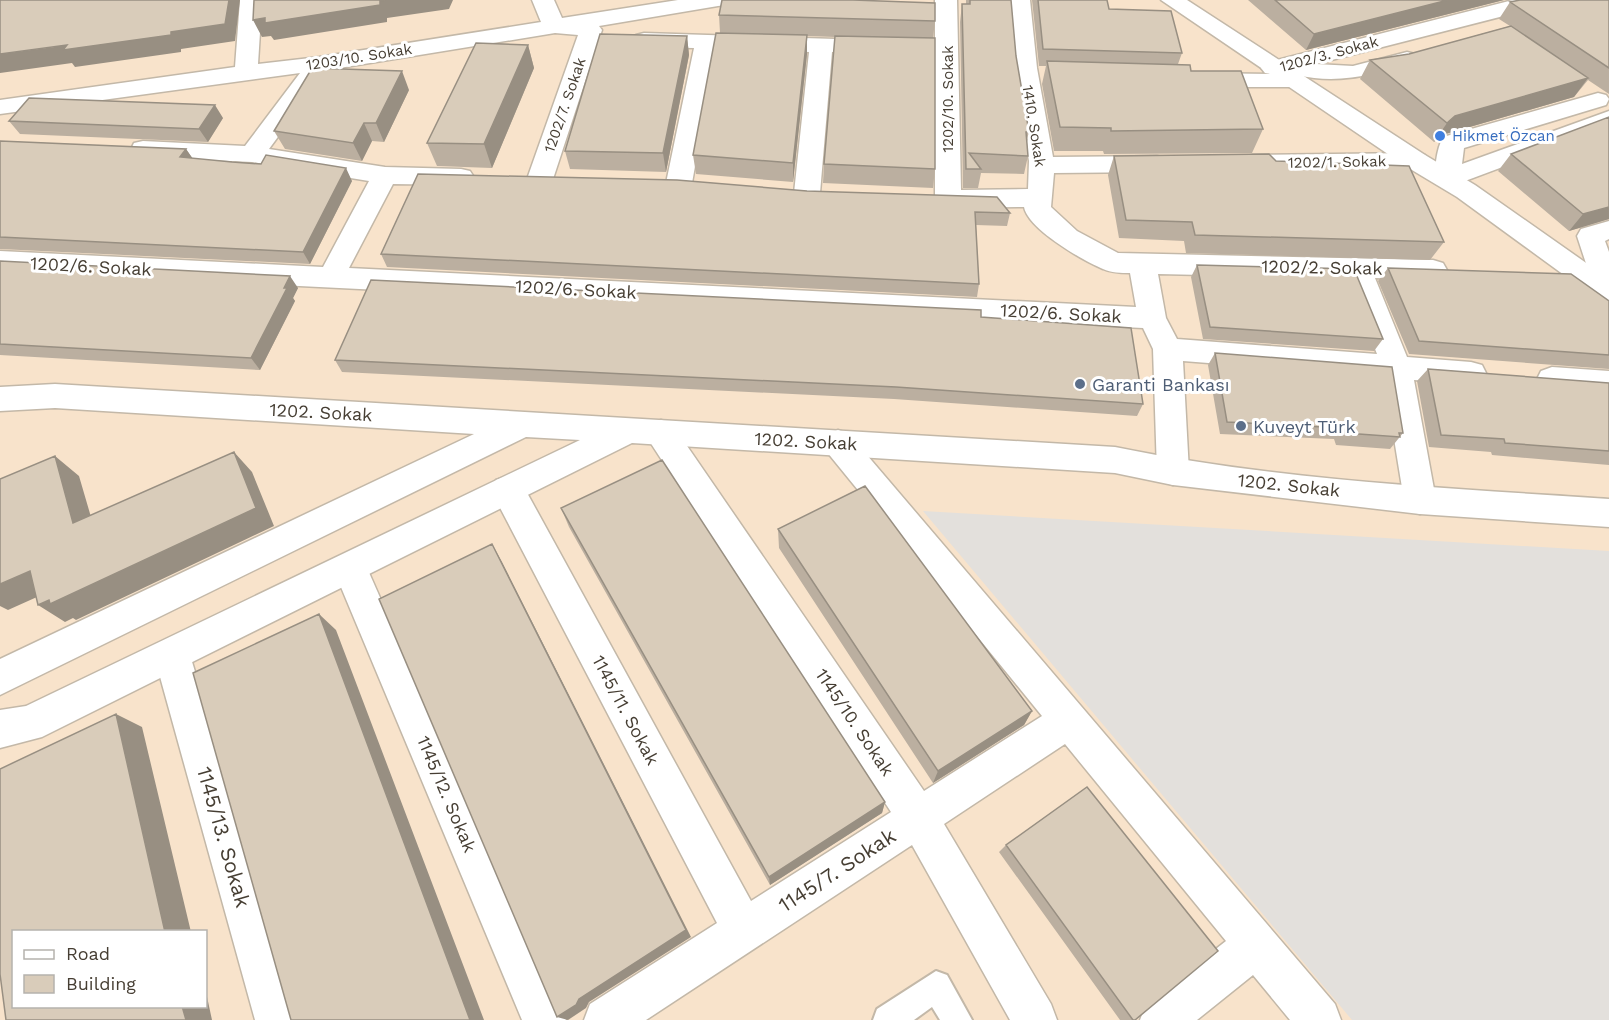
<svg xmlns="http://www.w3.org/2000/svg" width="1609" height="1020" viewBox="0 0 1609 1020" font-family="'Work Sans',sans-serif">
<style>
.commercial{fill:#f8e3cb;fill-rule:evenodd}
.parking{fill:#e3e0dc}
.lines{fill:none;stroke-linecap:round;stroke-linejoin:round}
.service-casing{stroke:#c3b8a8;stroke-width:4}
.minor-casing{stroke:#c3b8a8;stroke-width:3}
.tertiary-casing{stroke:#c3b8a8;stroke-width:3}
.service{fill:#fff;fill-rule:evenodd}
.minor{fill:#fff;fill-rule:evenodd}
.tertiary{fill:#fff;fill-rule:evenodd}
.wall{fill:#bbafa0}
.shaded-wall{fill:#988f82}
.building{fill:#d9ccba;stroke:#988f82;stroke-width:1.5}
.shop-dot{fill:#3f7fe0;stroke:#fff;stroke-width:2}
.service-dot{fill:#5c6f8a;stroke:#fff;stroke-width:2}
.labels{text-anchor:middle;dominant-baseline:central;stroke-width:6;stroke-linejoin:round;paint-order:stroke}
.far-street-label{font-size:15px;fill:#463e33;stroke:#fff}
.far-shop-label{font-size:15px;fill:#366cbe;stroke:#fff;text-anchor:start}
.street-label{font-size:18px;fill:#463e33;stroke:#fff}
.service-label{font-size:18px;fill:#4e5e75;stroke:#fff;text-anchor:start}
.near-street-label{font-size:21px;fill:#463e33;stroke:#fff}
</style>
<rect width="100%" height="100%" fill="#f4eee3"/>
<path class="commercial" d="M0 0H1609V1020H0ZM14 932H206V1006H14Z"/>
<path class="parking" d="M923 511 1609 551V1020H1352Z"/>
<g class="lines">
<g class="service-casing">
<path id="service" d="M936 971 947 975 972 1020H940L932 1007 914 1020H873L877 1009Z"/>
</g>
<g class="minor-casing">
<path id="minor" d="M240 0H262L258 64 319 57 541 22 532 0H554L562 18 678 0H729L726 5 718 6 599 26 602 30 553 179 549 185 540 187 531 185 527 179 578 35 555 33 327 70 269 149 385 167 461 169 470 171 474 177 470 183 461 185 393 184 349 268 1136 307 1130 273C1121 273 1111 273 1103 269 1082 260 1028 229 1024 207L948 208 939 205 935 199V55L832 52 820 193 816 199 807 202 798 199 794 193 809 52 716 49 692 183 688 189 679 191 670 189 666 183 694 48 644 47 636 45 633 40 636 35 644 33 935 42V0H957L961 190 1028 189 1029 161 1014 68 1008 0H1030L1037 68 1053 157 1157 156 1166 158 1170 164 1166 170 1157 172 1054 173 1051 207 1077 231 1118 253 1433 260 1443 263 1447 270 1443 277 1433 280 1375 278 1407 357 1471 362 1482 365 1486 373 1482 381 1471 384 1414 380 1436 500 1432 510 1420 514 1408 510 1404 500 1384 377 1183 361 1189 472 1184 481 1173 485 1162 481 1157 472 1153 349 1143 328 0 271V251L323 267 369 181 252 162 143 157 134 155 131 149 134 143 143 141 245 146 300 73 0 114V100L235 67ZM1158 274 1347 278 1377 354 1177 339 1166 318Z
M1513 0H1550L1547 5 1316 64 1353 66 1407 52 1415 54 1418 59 1415 64C1374 74 1339 85 1297 75L1294 70 1274 75 1304 77 1308 82 1304 87H1199L1191 85 1187 80 1191 75 1199 73 1271 74 1265 73 1261 68 1265 63Z
M1598 93 1606 95 1609 99 1606 105 1464 148 1462 164 1609 111V127L1457 184 1448 186 1439 184C1432 174 1437 148 1443 137Z
M1416 153 1425 155 1429 161 1425 167 1416 169 1253 171 1244 169 1240 163 1244 157 1253 155Z
M1609 221V239L1605 241 1609 252V301L1599 298 1595 291 1577 236 1581 229Z
M1552 367 1609 371V395L1552 391 1541 387 1537 379 1541 371Z
M661 420 672 424 924 791 1042 716 827 452 822 443 827 434 838 430 849 434 1335 1004 1341 1020H1290L1253 975 1197 1020H1140L1146 1004 1226 941 1065 744 944 824 1051 1004 1057 1020H1010L912 845 646 1020H584L590 1004 717 923 496 500 492 490 496 480 508 476 520 480 751 901 891 812 650 442 645 433 650 424Z
M350 553 362 557 367 568 566 1020H522L333 568 338 557Z
M172 638 185 643 190 655 299 1020H255L154 655 159 643Z"/>
</g>
<g class="tertiary-casing">
<path id="tertiary" d="M1161 0H1187L1425 155 1475 185 1609 279V302L1599 299 1575 283 1457 197 1407 167Z
M55 384 1115 447C1275 480 1446 488 1609 499V527L1420 514 1173 485 1115 473 632 443 42 737 0 748V710L26 706 580 440 526 437 0 695V659L474 434 55 408 0 411V387Z"/>
</g>
<use href="#service" class="service"/>
<use href="#minor" class="minor"/>
<use href="#tertiary" class="tertiary"/>
</g>
<path class="wall" d="M966 0H1011L1016 56 1029 132 1027 142 1028 156 1024 174 981 173 978 188H963L960 22 962 4H966Z
M1032 0H1107L1109 9 1182 53 1178 64 1191 71 1263 129 1252 153 1104 154 1103 151H1054L1042 84 1046 66H1039Z
M1248 0H1504L1306 50Z
M1609 0V94L1588 80 1574 97 1442 135 1434 142 1360 79 1370 60 1409 54 1510 26 1499 19 1510 2Z
M719 15 935 21 933 38 935 169 933 188 823 183 824 164 835 37 807 36V54L793 182 696 174 693 155 720 33Z
M687 36 689 55 666 172 570 169 565 151Z
M528 45 534 68 492 168 437 166 427 143Z
M409 90 384 142 372 141 362 161 285 149 274 131Z
M1609 117V219L1569 231 1498 171 1511 154Z
M223 118 208 142 20 134 9 121Z
M0 141 186 149 193 159 352 181 310 264 0 249Z
M1114 156 1276 161 1444 242 1430 260 1186 253 1184 241 1119 238 1108 175Z
M418 174 1010 213 1007 226 976 225 979 284 977 297 387 267 381 254Z
M0 261 298 288 293 298 295 301 260 370 0 355Z
M1197 265 1383 339 1374 351 1203 339 1191 277Z
M1388 268 1609 301V369L1409 354 1378 281Z
M981 317 1143 404 1137 416 894 399 342 372 335 360Z
M1215 353 1403 433 1390 449 1336 445 1334 439 1220 434 1208 365Z
M1428 369 1609 383V465L1492 455 1491 452 1429 447 1417 381Z
M561 508 885 802 882 813 770 885 569 527Z
M778 529 1032 711 1024 725 933 783 779 548Z
M1006 845 1135 1020H1120L999 852Z"/>
<path class="shaded-wall" d="M229 0H240L235 41 181 49V52L75 67 72 63 0 73V54L171 32Z
M385 0H453L449 9 387 18V22L274 40 271 36 262 37 253 20Z
M1448 0H1504L1306 50 1314 34Z
M807 35V54L793 182V163Z
M687 36 689 55 666 172 663 153Z
M528 45 534 68 492 168 484 144Z
M402 71 409 90 384 142 376 123Z
M1588 78 1574 97 1442 135 1434 142 1447 123 1455 116Z
M215 105 223 118 208 142 199 129Z
M364 123 372 141 362 161 353 143Z
M186 149 195 162 180 157Z
M346 168 352 181 310 264 303 252Z
M1609 207V219L1569 231 1583 214Z
M290 276 298 288 293 298 295 301 260 370 251 358Z
M234 452 252 472 274 526 76 620 73 618 65 622 38 605 49 600Z
M55 456 79 476 98 541 73 523Z
M492 544 502 562 691 937 589 1002 586 1008 568 1020 557 1017Z
M30 571 57 588 8 610 0 606V584Z
M319 614 336 630 484 1020H470Z
M1032 711 1024 725 933 783 938 771Z
M116 714 142 727 191 932H165Z
M885 802 882 813 770 885 769 877Z
M206 992 212 1020H186L182 1006H206Z"/>
<path class="building" d="M0 0H229L225 24 171 32V35L63 50 67 45 0 54Z
M254 0H385L380 1V5L265 23V18L253 20Z
M722 0H853L935 3V21L719 15Z
M970 0H1011L1016 56 1029 132H1026L1028 156 969 153 981 169H966L962 4H970Z
M1038 0H1107L1109 9 1171 11 1182 53 1043 49Z
M1275 0H1448L1314 34Z
M1520 0H1609V68L1510 2Z
M1511 26 1588 78 1455 116 1447 123 1370 60 1409 54Z
M716 33 807 35 793 163 693 155Z
M600 34 687 36 663 153 565 151Z
M835 36 935 38V169L824 164Z
M476 43 528 45 484 144 427 143Z
M1047 61 1190 65 1191 71H1241L1263 129 1111 131V128L1060 127Z
M312 68 402 71 376 123H364L353 143 274 131Z
M29 98 215 105 199 129 9 121Z
M1609 117V207L1583 214 1511 154Z
M0 141 186 149 180 157 232 162 261 164 266 155 346 168 303 252 0 237Z
M1269 154 1276 161 1409 166 1444 242 1195 235 1192 222 1126 220 1114 156Z
M418 174 677 180 807 191 997 197 1010 213 975 212 979 284 381 254Z
M0 261 290 276 284 288H287L251 358 0 344Z
M1197 265 1354 269 1383 339 1210 327Z
M1388 268 1571 274 1609 301V355L1419 341Z
M371 280 981 310V317L1131 328 1143 404 896 387 335 360Z
M1215 353 1392 367 1403 433H1399L1400 437 1345 433 1343 428 1227 422Z
M1428 369 1609 383V451L1505 443 1504 439 1441 435Z
M234 452 256 508 50 604 49 600 38 605 30 571 0 584V479L55 456 73 523Z
M662 460 885 802 769 877 561 508Z
M865 486 1032 711 938 771 778 529Z
M492 544 686 930 579 999 576 1005 557 1017 379 599Z
M319 614 470 1020H291L193 673Z
M116 714 165 932H14V1006H182L186 1020H6L0 974V769Z
M1087 787 1218 951 1135 1020H1133L1006 845Z"/>
<circle class="shop-dot" cx="1440" cy="136" r="6"/>
<g class="service-dot">
<circle cx="1080" cy="384" r="6"/>
<circle cx="1241" cy="426" r="6"/>
</g>
<g class="labels">
<g class="far-street-label">
<text transform="translate(1329 54) rotate(-15)">1202/3. Sokak</text>
<text transform="translate(359 57) rotate(-9)">1203/10. Sokak</text>
<text transform="translate(948 99) rotate(-90)">1202/10. Sokak</text>
<text transform="translate(565 105) rotate(-71)">1202/7. Sokak</text>
<text transform="translate(1034 126) rotate(81)">1410. Sokak</text>
<text transform="translate(1337 162) rotate(-1)">1202/1. Sokak</text>
</g>
<g class="far-shop-label">
<text x="1452" y="136">Hikmet Özcan</text>
</g>
<g class="street-label">
<text transform="translate(91 266) rotate(3)">1202/6. Sokak</text>
<text transform="translate(1322 267) rotate(1)">1202/2. Sokak</text>
<text transform="translate(576 289) rotate(3)">1202/6. Sokak</text>
<text transform="translate(1061 313) rotate(3)">1202/6. Sokak</text>
<text transform="translate(321 412) rotate(3)">1202. Sokak</text>
<text transform="translate(806 441) rotate(3)">1202. Sokak</text>
<text transform="translate(1289 485) rotate(6)">1202. Sokak</text>
<text transform="translate(626 710) rotate(62)">1145/11. Sokak</text>
<text transform="translate(855 722) rotate(56)">1145/10. Sokak</text>
<text transform="translate(447 794) rotate(67)">1145/12. Sokak</text>
</g>
<g class="service-label">
<text x="1092" y="384">Garanti Bankası</text>
<text x="1253" y="426">Kuveyt Türk</text>
</g>
<g class="near-street-label">
<text transform="translate(224 837) rotate(74)">1145/13. Sokak</text>
<text transform="translate(837 870) rotate(-33)">1145/7. Sokak</text>
</g>
</g>
<rect x="12" y="930" width="195" height="78" fill="#ffffff" stroke="#b5b2ad" stroke-width="1.5"/>
<rect x="24" y="950" width="30" height="9" fill="#ffffff" stroke="#b5b2ad" stroke-width="1.5"/>
<text x="66" y="960" font-size="18" fill="#463e33">Road</text>
<rect x="24" y="975" width="30" height="18" fill="#d9ccba" stroke="#b5b2ad" stroke-width="1.5"/>
<text x="66" y="990" font-size="18" fill="#463e33">Building</text>
</svg>
